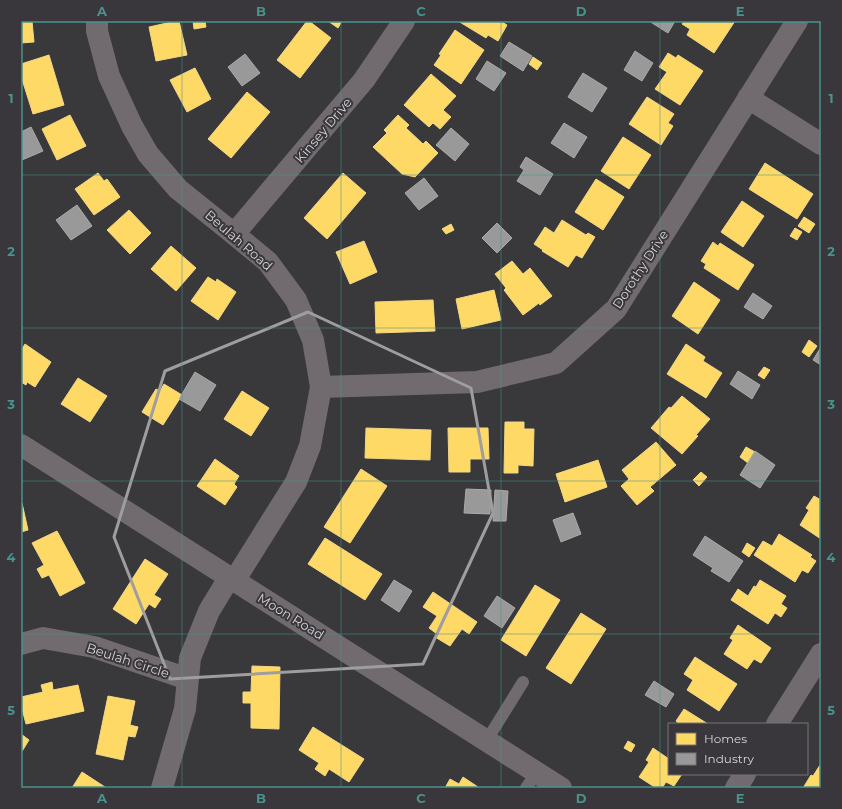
<svg xmlns="http://www.w3.org/2000/svg" width="842" height="809" viewBox="0 0 842 809" font-family="Montserrat,sans-serif">
<style>
.homes{fill:#ffd966;stroke:#f2d787}
.industry{fill:#999;stroke:#abaaab}
.lines{fill:none;stroke-linecap:round;stroke-linejoin:round}
.lane{stroke:#716b70;stroke-width:12}
.street{stroke:#716b70;stroke-width:22}
.marked{fill:none;stroke:#9e9d9f;stroke-width:3;stroke-linejoin:round}
.grid{fill:none;stroke:#4a928d;stroke-width:1;stroke-opacity:0.55}
.labels{text-anchor:middle;dominant-baseline:central;stroke-width:4;stroke-linejoin:round;paint-order:stroke}
.street-label{font-size:13px;fill:#d4d3d5;stroke:#39373b}
.neatline{fill:none;stroke:#4a928d;stroke-width:1.5}
.grid-label{font-size:13px;text-anchor:middle;font-weight:bold;fill:#4a928d}
</style>
<rect width="100%" height="100%" fill="#39383a"/>
<path class="homes" d="M21 21H32L34 42 21 43Z
M176 21H179L187 55 156 61 149 27Z
M193 21H205L206 27 194 29Z
M307 21H309L331 38 300 78 277 60Z
M328 21H342L338 28Z
M458 21H500L507 25 498 41 488 35 486 38Z
M684 21H735L714 53 687 35 690 29 682 24Z
M455 30 484 50 461 84 434 65 441 55 439 54Z
M668 53 676 58 678 55 703 71 680 105 655 89 667 72 659 67Z
M49 55 64 105 33 114 21 76V64Z
M533 57 542 63 537 70 529 64Z
M195 68 211 99 187 112 170 80Z
M431 74 456 96 443 110 451 117 440 129 433 123 429 127 404 105Z
M247 92 270 112 231 158 208 139Z
M647 97 674 114 668 123 673 126 661 145 629 124Z
M70 115 86 146 57 160 42 129Z
M398 115 409 125 406 128 423 144 426 141 438 153 415 177 402 174 373 147 387 133 384 130Z
M623 137 651 155 629 189 601 171Z
M765 163 813 194 797 219 749 189Z
M98 173 104 181 107 179 120 197 94 215 75 189Z
M343 173 366 193 327 239 304 218Z
M596 179 624 197 603 230 575 212Z
M742 201 764 216 743 247 721 232Z
M129 210 151 233 130 254 107 230Z
M804 217 815 224 809 233 798 226Z
M562 220 586 235 588 233 595 237 582 258 576 255 568 267 542 251 543 250 534 244 545 227 554 233Z
M451 224 454 230 446 234 442 229Z
M795 228 802 232 797 240 790 236Z
M364 241 377 272 350 284 336 252Z
M713 242 718 246 720 243 754 265 738 290 704 268 706 264 701 261Z
M171 246 196 268 176 291 151 269Z
M512 261 523 274 530 268 552 296 540 305 539 303 523 315 504 290 506 288 495 274Z
M208 277 216 282 217 279 236 292 218 320 191 301Z
M694 282 720 300 698 334 672 316Z
M494 290 501 320 462 329 456 299Z
M433 300 435 331 376 333 375 302Z
M809 340 817 346 809 357 802 352Z
M25 344 51 362 35 387 27 382 26 385 21 382V351Z
M686 344 705 357 703 361 722 373 706 398 667 374Z
M764 367 770 370 764 379 758 375Z
M78 378 107 396 90 422 61 404Z
M164 384 182 395 163 425 142 412 156 389 160 391Z
M242 391 269 408 251 436 224 419Z
M682 396 710 419 696 435 698 436 682 454 651 428 669 407 671 408Z
M505 422H524V429H534L533 466 518 465V473H504Z
M366 428 431 430 430 460 365 458Z
M448 428H488L489 459H470V472H449Z
M656 442 676 465 650 487 654 491 637 505 621 486 629 479 622 470Z
M746 447 755 452 748 463 740 457Z
M215 459 239 476 234 484 237 487 225 505 197 486Z
M598 460 607 487 565 502 556 474Z
M361 469 387 486 350 543 324 527Z
M701 472 707 477 699 486 693 480Z
M814 496 821 500V539L800 525 809 510 806 508Z
M21 503H22L28 530 21 532Z
M57 531 85 583 60 596 49 575 42 578 37 569 44 565 32 543Z
M779 534 812 555 810 557 816 561 808 573 802 570 795 582 754 555 763 541 772 546Z
M325 538 382 574 365 600 308 564Z
M747 543 755 548 749 557 742 552Z
M145 559 168 574 154 595 161 599 155 608 149 604 136 624 113 609Z
M760 580 786 596 781 604 787 608 781 617 775 613 768 624 731 600 738 589 748 596 754 586 756 587Z
M535 585 560 600 526 656 501 640Z
M433 592 477 622 469 634 462 629 450 646 435 637 437 634 429 628 437 616 423 607Z
M581 613 606 629 571 684 546 668Z
M738 625 771 648 761 663 754 659 747 669 724 654 733 640 730 638Z
M695 657 737 684 719 711 687 690 693 680 684 674Z
M252 666 280 667 279 729 251 728V703H243V692H251Z
M52 682 53 690 78 685 84 711 26 724 21 705V697L43 692 41 685Z
M108 696 135 701 130 725 138 727 135 737 128 736 123 760 96 754Z
M684 709 708 724H679L676 721Z
M313 727 364 759 349 782 329 769 325 776 315 769 319 763 299 750Z
M21 734 29 740 21 753Z
M628 741 635 745 631 752 624 748Z
M653 748 669 759V774H682L674 786 666 782 662 788H656L639 777 649 762 646 760Z
M820 765 821 766V788H803L811 775 813 776Z
M82 772 105 787V788H72Z
M463 777 478 787V788H445L450 779 459 784Z"/>
<path class="industry" d="M649 21H675L668 33Z
M509 42 532 56 523 71 500 56Z
M635 51 653 63 642 81 624 70Z
M245 54 260 73 242 86 228 67Z
M487 61 506 73 494 91 476 79Z
M583 73 607 88 592 112 568 97Z
M564 123 587 137 574 158 551 143Z
M31 127 43 151 22 160 21 158V132Z
M451 128 469 144 455 161 436 145Z
M526 157 553 174 540 195 517 181 524 170 520 167Z
M424 178 438 196 419 210 405 193Z
M77 205 92 226 71 240 56 220Z
M497 223 512 238 497 253 482 238Z
M753 293 772 306 763 319 744 307Z
M821 347V365L813 360Z
M738 371 760 385 752 399 730 384Z
M195 372 216 385 200 411 179 399Z
M755 451 775 465 760 488 740 475Z
M466 489 491 490 490 514 464 513Z
M495 490 508 491 506 521H493Z
M573 513 581 534 561 542 553 520Z
M705 536 743 561 729 582 711 571 713 568 693 555Z
M394 580 412 591 399 612 381 600Z
M497 596 515 608 502 628 484 616Z
M654 681 674 694 666 707 645 695Z"/>
<g class="lines">
<path class="lane" d="M487 740 523 682
M526 788 537 772"/>
<path class="street" d="M97 21V31L109 76 132 126 148 154 178 189 234 234 268 262 296 300 313 340 321 387 310 446 296 482 234 581
M748 98 821 144
M234 234 364 80 404 21
M321 387 477 382 556 363 616 309 797 21
M21 445 561 788
M21 644 43 638 94 647 188 679
M777 724 821 654
M162 788 185 709 190 658 209 611 229 578
M736 788 745 774"/>
</g>
<path class="marked" d="M308 312 471 388 493 513 423 664 170 679 114 537 165 371Z"/>
<path class="grid" d="M182 21V788M341 21V788M501 21V788M660 21V788M21 175H821M21 328H821M21 481H821M21 634H821"/>
<g class="labels">
<g class="street-label">
<text transform="translate(323 130) rotate(-50)">Kinsey Drive</text>
<text transform="translate(239 240) rotate(41)">Beulah Road</text>
<text transform="translate(640 269) rotate(-57)">Dorothy Drive</text>
<text transform="translate(291 616) rotate(32)">Moon Road</text>
<text transform="translate(128 660) rotate(18)">Beulah Circle</text>
</g>
</g>
<rect width="842" height="809" fill="none" stroke="#39373b" stroke-width="44"/>
<rect x="668" y="723" width="140" height="52" fill="#39373b" stroke="#777579"/>
<rect x="676" y="733" width="20" height="12" fill="#ffd966" stroke="#777579"/>
<text x="704" y="743" font-size="12" fill="#d4d3d5">Homes</text>
<rect x="676" y="753" width="20" height="12" fill="#999999" stroke="#777579"/>
<text x="704" y="763" font-size="12" fill="#d4d3d5">Industry</text>
<rect x="22" y="22" width="798" height="765" class="neatline"/>
<g class="grid-label">
<text x="102" y="16">A</text>
<text x="261" y="16">B</text>
<text x="421" y="16">C</text>
<text x="581" y="16">D</text>
<text x="740" y="16">E</text>
<text x="11" y="103">1</text>
<text x="831" y="103">1</text>
<text x="11" y="256">2</text>
<text x="831" y="256">2</text>
<text x="11" y="409">3</text>
<text x="831" y="409">3</text>
<text x="11" y="562">4</text>
<text x="831" y="562">4</text>
<text x="11" y="715">5</text>
<text x="831" y="715">5</text>
<text x="102" y="803">A</text>
<text x="261" y="803">B</text>
<text x="421" y="803">C</text>
<text x="581" y="803">D</text>
<text x="740" y="803">E</text>
</g>
</svg>
